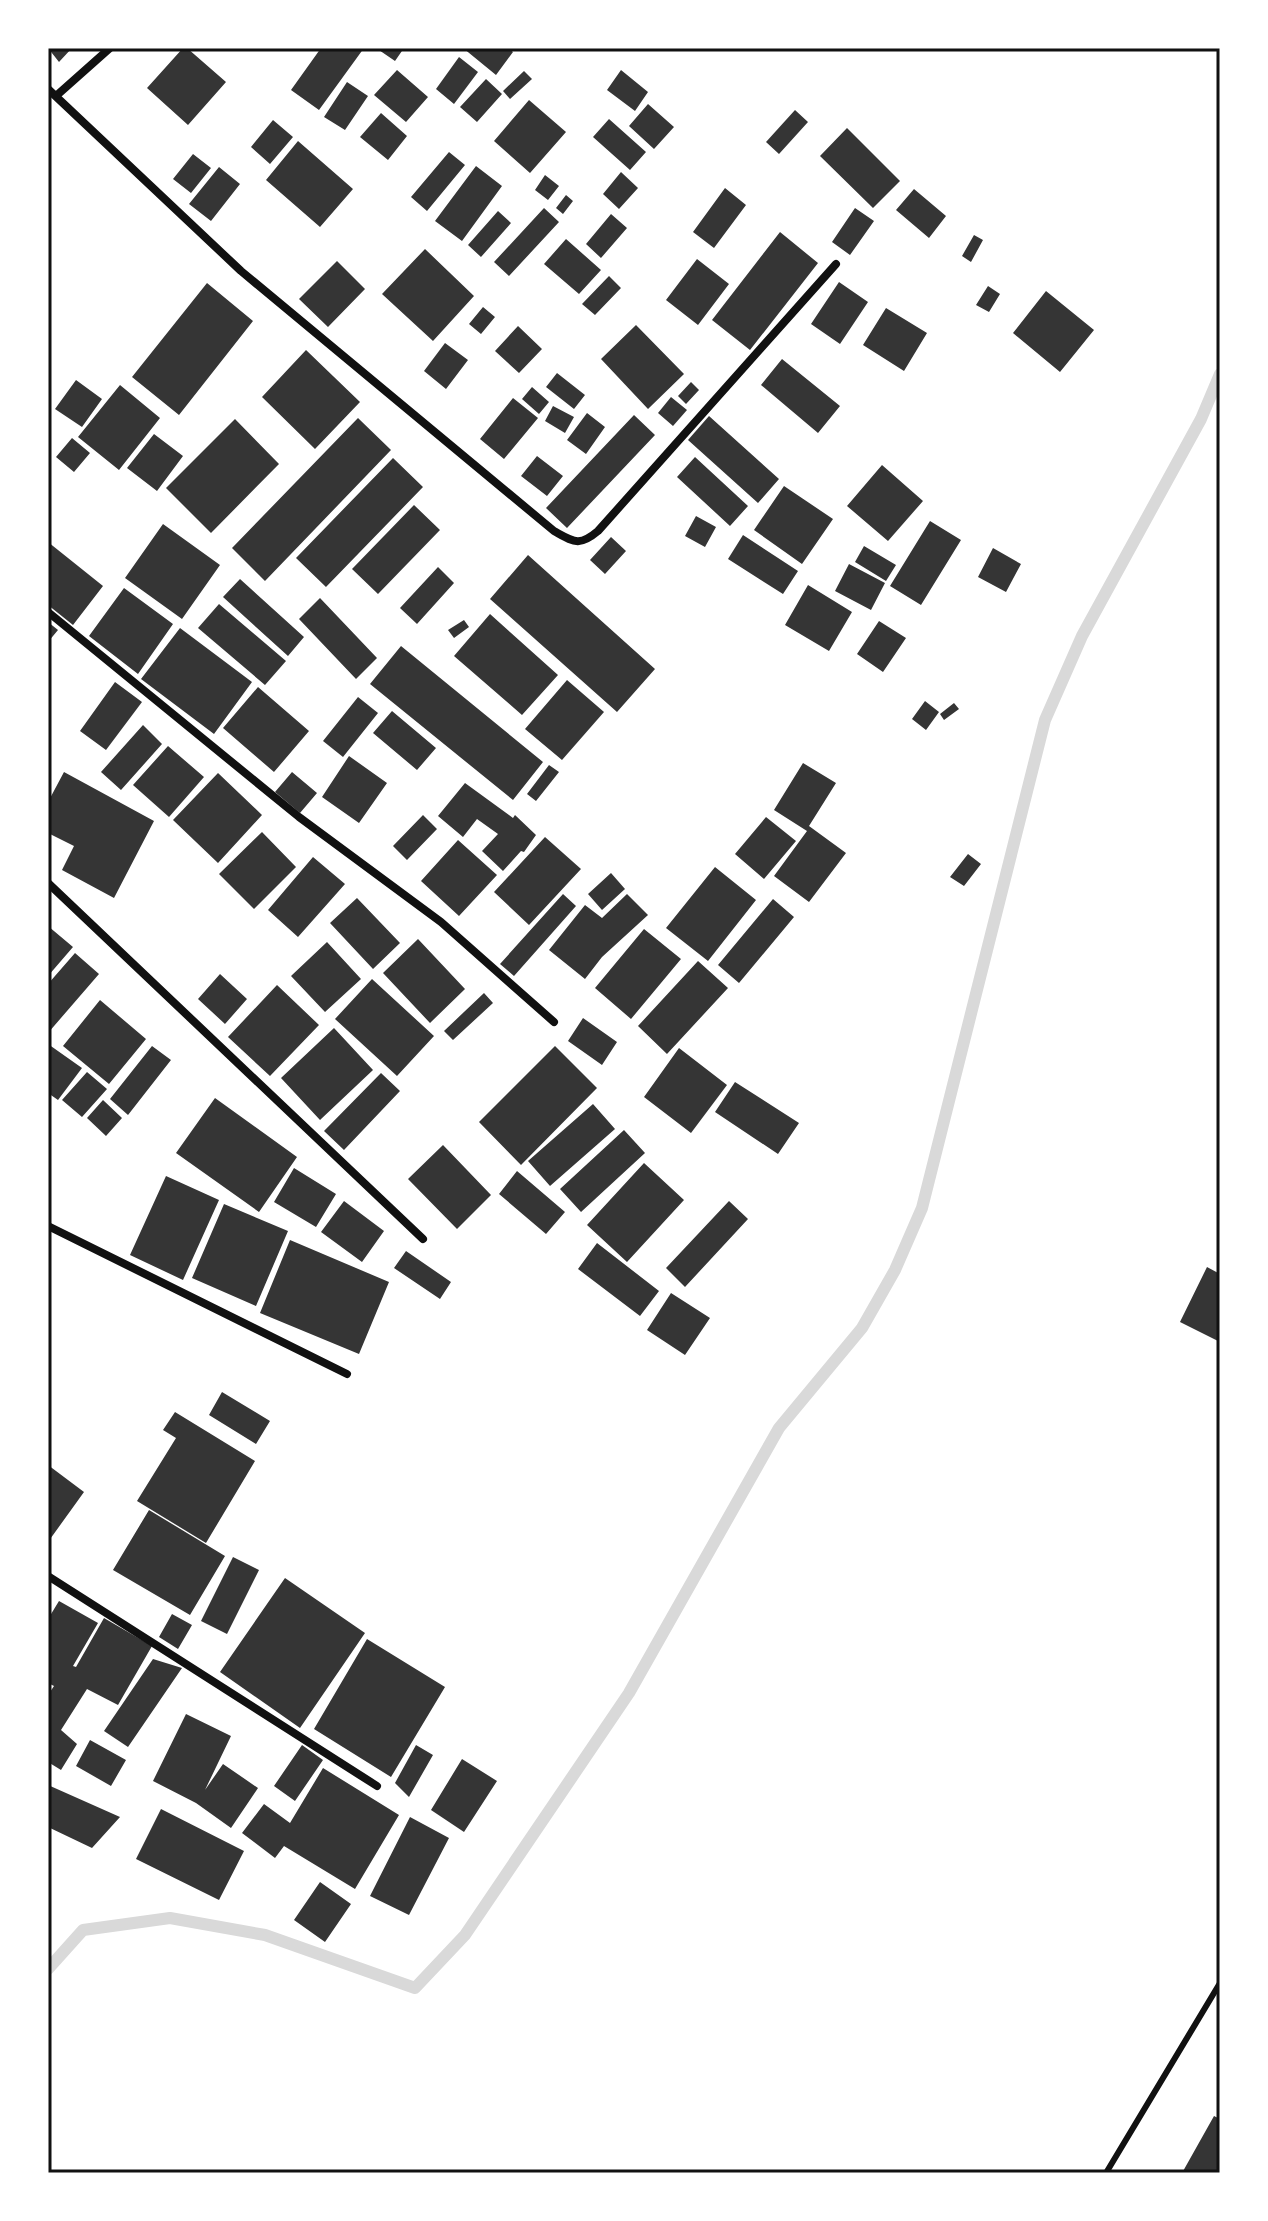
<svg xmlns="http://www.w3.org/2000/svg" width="1268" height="2221" font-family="'Source Sans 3',sans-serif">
  <rect width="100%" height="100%" fill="#fff"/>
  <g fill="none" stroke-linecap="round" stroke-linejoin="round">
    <path stroke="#d9d9d9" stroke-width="12" d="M48 1969 83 1930 170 1918 265 1935 415 1988 465 1935 629 1693 779 1428 862 1328 895 1270 922 1208 1045 720 1082 636 1201 419 1220 374"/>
  </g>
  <path fill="#353535" d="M48 48H72L59 62Z
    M183 48H187L226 82 188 125 147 88Z
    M321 48H364L319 110 291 90Z
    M376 48H404L395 61Z
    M463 48H508L513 52 496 75Z
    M459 57 478 72 454 104 436 89Z
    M397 70 428 97 406 122 374 95Z
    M621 70 648 92 635 111 607 90Z
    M524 71 532 79 510 99 503 91Z
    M486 79 502 94 477 122 460 107Z
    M347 82 368 96 345 130 324 117Z
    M529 100 566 132 530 173 494 141Z
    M648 104 674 127 654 149 629 126Z
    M795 110 808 122 779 154 766 142Z
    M381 113 407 136 388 160 360 137Z
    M609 119 646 152 630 170 593 137Z
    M273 120 293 137 270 164 251 147Z
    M847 128 900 181 873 208 820 156Z
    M298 141 353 189 320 227 266 180Z
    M449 152 465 165 427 211 411 197Z
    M193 154 211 168 191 193 173 179Z
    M476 166 502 186 462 241 435 221Z
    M219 167 240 184 211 221 189 204Z
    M621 172 638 188 619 209 603 194Z
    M545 175 559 186 548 200 535 190Z
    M725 188 746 205 714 248 693 232Z
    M914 189 946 216 929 238 896 210Z
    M566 195 573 201 563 214 556 208Z
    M544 208 559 222 509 276 494 262Z
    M855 208 874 221 850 255 832 242Z
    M498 211 511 223 481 257 468 245Z
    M611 214 627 228 601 258 586 244Z
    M780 232 818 263 750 350 712 320Z
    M974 235 983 240 971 262 962 256Z
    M566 239 601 270 579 294 544 264Z
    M425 249 474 296 433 341 382 294Z
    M697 259 729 284 698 325 666 300Z
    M337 261 365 289 328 327 299 299Z
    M609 276 621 288 595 315 582 304Z
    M839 282 868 302 840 344 811 324Z
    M207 283 253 321 179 415 132 377Z
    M988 286 1000 294 989 312 976 305Z
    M1046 291 1094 330 1060 372 1013 333Z
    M483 307 495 317 481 334 469 324Z
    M886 308 927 333 904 371 863 345Z
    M636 325 684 374 648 409 601 359Z
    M518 326 542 349 519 373 495 351Z
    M445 343 468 360 446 389 424 371Z
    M306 350 360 402 315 449 262 397Z
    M782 359 840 406 818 433 761 385Z
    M557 373 585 395 574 409 546 387Z
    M76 380 102 399 82 427 55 409Z
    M691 382 699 390 686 404 678 396Z
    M120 385 160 418 119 470 78 437Z
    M532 387 549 402 539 414 522 399Z
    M671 397 687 410 673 426 658 413Z
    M513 398 538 418 504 459 480 439Z
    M553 406 574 417 565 433 545 421Z
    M587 413 605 427 586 454 567 440Z
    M634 415 655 435 567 528 546 508Z
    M709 416 779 479 758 503 688 440Z
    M358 418 391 450 265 581 232 548Z
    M235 419 279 464 211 533 166 488Z
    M154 434 183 456 157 491 127 468Z
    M72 438 90 453 74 472 56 457Z
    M537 456 563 476 547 496 521 476Z
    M695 457 748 506 730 526 677 477Z
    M393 458 423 487 326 587 296 558Z
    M882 465 923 501 888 541 847 506Z
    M784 486 833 519 802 564 754 530Z
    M414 505 440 530 378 594 352 569Z
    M696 516 716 527 705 547 685 536Z
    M930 521 961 540 921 605 890 586Z
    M163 524 220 565 182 619 125 578Z
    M743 535 798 571 783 594 728 559Z
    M611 537 626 551 605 574 590 560Z
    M48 542 103 586 73 625 48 605Z
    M864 546 896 565 886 581 855 562Z
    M993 548 1021 564 1006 592 978 577Z
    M528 555 655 669 617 712 490 599Z
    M849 564 885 583 871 610 835 591Z
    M438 567 454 583 417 624 400 608Z
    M240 579 304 637 288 656 223 597Z
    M808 585 852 612 829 651 785 625Z
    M124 588 173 624 138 674 89 636Z
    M320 598 377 658 356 679 299 619Z
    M219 604 286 661 265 685 198 628Z
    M490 614 558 675 522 715 454 656Z
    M464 620 469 627 454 638 448 630Z
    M879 621 906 638 883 672 857 654Z
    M48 622 58 630 48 642Z
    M180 628 252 682 214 734 141 679Z
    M401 646 543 762 513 800 370 684Z
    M567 680 604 712 562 760 525 729Z
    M115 682 142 702 106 750 80 731Z
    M258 687 309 731 274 772 223 728Z
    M358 697 378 713 343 757 323 741Z
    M925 701 939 712 926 730 912 719Z
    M954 703 959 709 944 720 940 714Z
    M392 711 436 748 417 770 373 733Z
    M143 725 162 744 121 790 101 772Z
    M168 746 204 777 169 817 133 785Z
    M349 756 387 783 359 823 322 797Z
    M803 763 836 783 809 826 846 853 809 902 774 876 807 831 774 810Z
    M549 765 559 772 536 801 527 794Z
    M64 772 154 821 114 898 62 870 74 846 48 833V802Z
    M292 772 317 793 300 813 275 792Z
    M218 773 262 815 218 863 173 820Z
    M465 783 513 818 515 815 536 835 524 852 521 851 503 871 482 851 498 834 477 819 463 837 438 816Z
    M423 815 437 829 407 860 393 846Z
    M766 817 796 841 764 879 735 854Z
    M262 832 296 867 254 909 219 874Z
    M545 837 581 869 529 925 494 892Z
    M458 840 497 875 459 916 421 881Z
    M968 854 981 864 964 886 950 877Z
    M313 857 345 884 298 937 268 910Z
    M715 867 756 900 708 961 666 928Z
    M611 873 625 889 602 910 588 894Z
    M563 894 576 906 514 976 500 964Z
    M627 894 648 915 602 957 585 979 549 950 585 905 602 918Z
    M357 898 400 943 373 969 330 923Z
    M773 899 794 917 739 983 718 965Z
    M48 926 73 947 48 976Z
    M644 929 681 959 631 1019 595 988Z
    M418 939 465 989 430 1023 383 973Z
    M327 942 361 979 325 1012 291 976Z
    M75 953 99 974 48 1033V984Z
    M698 961 728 988 667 1054 638 1026Z
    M220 974 247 999 225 1024 198 999Z
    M372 979 434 1036 397 1076 335 1019Z
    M277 985 319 1025 270 1076 228 1037Z
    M484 993 493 1003 453 1040 444 1031Z
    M100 1000 146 1039 109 1084 63 1046Z
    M583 1018 617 1042 602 1065 568 1041Z
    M334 1028 373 1070 320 1120 281 1078Z
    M48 1044 82 1068 58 1100 48 1093Z
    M152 1046 171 1060 128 1115 110 1099Z
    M555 1046 597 1088 521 1165 479 1122Z
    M679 1048 727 1085 691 1133 644 1097Z
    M87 1072 107 1089 82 1117 62 1100Z
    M381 1073 400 1091 344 1150 324 1131Z
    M735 1082 799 1123 778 1154 715 1112Z
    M215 1098 297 1157 259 1212 176 1153Z
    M103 1100 122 1118 106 1136 87 1118Z
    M593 1104 615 1129 550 1186 528 1161Z
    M624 1130 645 1153 581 1212 560 1189Z
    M443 1145 491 1195 457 1229 408 1179Z
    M644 1163 684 1200 627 1262 587 1225Z
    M294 1168 336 1194 316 1227 274 1202Z
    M517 1171 565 1212 546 1234 499 1194Z
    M166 1176 219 1200 183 1280 130 1255Z
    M344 1201 384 1231 362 1262 321 1232Z
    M729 1201 748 1219 685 1287 666 1268Z
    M224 1204 288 1231 256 1306 192 1278Z
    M290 1240 389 1282 359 1354 260 1313Z
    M597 1243 659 1291 640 1316 578 1269Z
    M406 1251 451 1282 440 1299 394 1268Z
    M1207 1267 1220 1274V1342L1180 1322Z
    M671 1293 710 1318 685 1355 647 1330Z
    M222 1392 270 1421 256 1444 209 1415Z
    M175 1412 255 1461 206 1543 137 1501 176 1438 163 1430Z
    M48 1465 84 1492 48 1542Z
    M149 1510 225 1556 190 1615 113 1570Z
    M233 1557 259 1570 227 1634 201 1621Z
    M285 1578 365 1633 300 1728 220 1672Z
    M59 1601 98 1623 73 1666 76 1667 104 1618 152 1646 118 1705 87 1689 61 1730 77 1744 61 1770 48 1762V1695L54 1686 48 1683V1619Z
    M172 1614 192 1625 178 1649 159 1637Z
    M367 1639 445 1687 391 1777 314 1729Z
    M153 1659 182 1668 128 1747 104 1731Z
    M186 1714 231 1736 205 1790 223 1764 258 1788 231 1828 196 1803 153 1781Z
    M90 1740 126 1760 111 1786 76 1766Z
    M302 1745 323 1760 295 1801 274 1786Z
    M416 1745 433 1755 409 1797 395 1783Z
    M462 1759 497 1781 464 1832 431 1810Z
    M323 1768 399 1815 355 1889 284 1846 275 1858 242 1833 264 1804 290 1823Z
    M48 1785 120 1817 92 1848 48 1827Z
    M161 1809 244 1851 219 1900 136 1859Z
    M410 1817 449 1838 409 1915 370 1896Z
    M320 1882 351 1904 325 1942 294 1920Z
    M1214 2116 1220 2119V2173H1182Z"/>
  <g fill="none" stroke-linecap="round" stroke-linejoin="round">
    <path stroke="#111" stroke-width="6" d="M1106 2173 1220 1983"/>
    <path stroke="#111" stroke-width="8" d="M48 89 241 271 554 531C574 542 579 547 598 531L836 264
      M56 96 110 48
      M48 612 299 817 441 922 554 1022
      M48 883 423 1239
      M48 1226 347 1374
      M48 1576 377 1786"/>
  </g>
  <rect width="1268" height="2221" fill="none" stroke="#ffffff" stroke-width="100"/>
  <rect x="50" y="50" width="1168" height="2121" fill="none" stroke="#111" stroke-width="3"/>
</svg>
